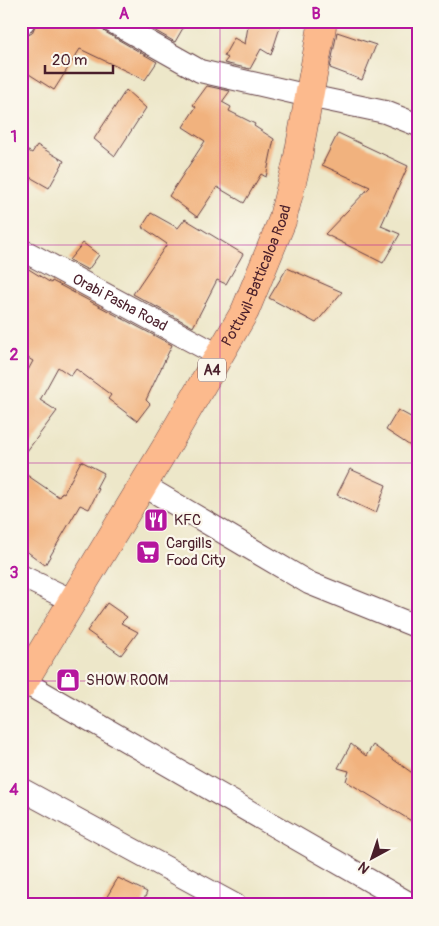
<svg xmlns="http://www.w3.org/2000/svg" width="439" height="926" font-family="Pangolin,sans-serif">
  <rect width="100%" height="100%" fill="#fbf7ec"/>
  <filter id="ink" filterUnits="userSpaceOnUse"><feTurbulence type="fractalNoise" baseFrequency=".02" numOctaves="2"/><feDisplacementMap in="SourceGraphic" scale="10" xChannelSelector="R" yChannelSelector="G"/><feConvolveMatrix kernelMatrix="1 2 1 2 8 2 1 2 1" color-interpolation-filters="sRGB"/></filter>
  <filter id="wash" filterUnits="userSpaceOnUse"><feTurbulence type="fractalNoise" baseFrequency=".0096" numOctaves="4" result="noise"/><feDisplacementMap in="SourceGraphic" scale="20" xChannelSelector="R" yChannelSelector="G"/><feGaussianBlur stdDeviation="1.12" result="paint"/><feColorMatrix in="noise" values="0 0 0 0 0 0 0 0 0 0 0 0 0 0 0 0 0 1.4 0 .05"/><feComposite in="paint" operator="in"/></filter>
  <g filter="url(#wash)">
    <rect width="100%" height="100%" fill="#ede7c9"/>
    <g id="blocks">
      <path fill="#f1b27e" d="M37 21H98L100 27 105 32 157 62 145 80 80 49 54 90 21 69V40L23 38 32 33Z
        M138 21H187L175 42Z
        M249 21H282L271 55 261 49 250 69 224 63 228 58 224 56 234 38 245 44Z
        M337 32 376 45 362 80 330 68Z
        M207 86 230 91 222 102 231 107 229 111 255 124 254 126 274 139 266 177 261 174 244 203 217 187 197 217 169 196 205 141 183 127 196 107 193 105Z
        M126 90 146 108 115 156 94 139Z
        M338 133 408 166 381 226 400 234 383 263 325 234 370 187 322 165Z
        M37 145 64 161 49 188 21 172V147L32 153Z
        M151 213 178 228 185 219 243 254 226 284 217 280 193 327 133 294 167 244 142 227Z
        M83 243 99 255 88 270 69 260Z
        M27 268 51 283 52 281 172 345 146 400 150 404 137 421 108 399 111 395 76 369 71 376 58 367 40 400 57 411 21 459V383L33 361 21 354V269Z
        M287 268 342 292 316 323 269 298Z
        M398 410 418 421V451L386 430Z
        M81 461 104 473 96 488 99 489 89 509 80 505 45 565 21 547V471L59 497 62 492 64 493Z
        M350 469 386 485 376 513 337 495Z
        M107 603 127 617 121 623 138 632 121 655 87 631Z
        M351 744 366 756 373 745 418 777V825L346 781 349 771 338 768Z
        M118 878 147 892 142 905H102Z"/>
    </g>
  </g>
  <g filter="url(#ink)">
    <use href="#blocks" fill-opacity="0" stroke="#623d43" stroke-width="1"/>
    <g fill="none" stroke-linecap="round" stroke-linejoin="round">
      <g stroke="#623d43" stroke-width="24">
        <g id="minor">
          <path d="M111 21 200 71 309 96 385 112 418 125"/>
          <path d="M21 25 24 21"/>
          <path id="s1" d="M21 256 28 253 220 356"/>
          <path d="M143 485 309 583 418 627"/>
          <path d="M21 576 73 601"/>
          <path d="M24 682 412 905"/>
          <path d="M21 789 235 905"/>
        </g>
      </g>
      <g stroke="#623d43" stroke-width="29">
        <g id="trunk">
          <path id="s2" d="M21 686 166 447 245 311 282 221 297 162 323 21"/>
        </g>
      </g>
      <use href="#minor" stroke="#fff" stroke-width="22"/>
      <use href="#trunk" stroke="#fcba8d" stroke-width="28"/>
    </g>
  </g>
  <path fill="none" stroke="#b5179e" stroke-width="1" stroke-opacity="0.55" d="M220 21V905M21 245H418M21 463H418M21 681H418"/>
  <defs>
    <g id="restaurant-square" transform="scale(1.25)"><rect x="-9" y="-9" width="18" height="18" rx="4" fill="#b5179e" stroke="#fbf7ec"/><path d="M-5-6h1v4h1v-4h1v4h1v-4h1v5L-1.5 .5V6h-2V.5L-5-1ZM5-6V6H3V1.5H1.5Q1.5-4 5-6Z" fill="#fff"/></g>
    <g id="supermarket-square" transform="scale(1.25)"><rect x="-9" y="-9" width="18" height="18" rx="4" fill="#b5179e" stroke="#fbf7ec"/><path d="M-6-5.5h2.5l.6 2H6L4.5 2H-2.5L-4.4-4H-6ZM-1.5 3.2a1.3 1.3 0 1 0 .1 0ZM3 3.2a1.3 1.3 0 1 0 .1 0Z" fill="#fff"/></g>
    <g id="shop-square" transform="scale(1.25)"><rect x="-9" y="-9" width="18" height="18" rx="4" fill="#b5179e" stroke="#fbf7ec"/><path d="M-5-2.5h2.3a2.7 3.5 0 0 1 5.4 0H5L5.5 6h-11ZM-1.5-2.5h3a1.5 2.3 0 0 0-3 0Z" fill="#fff"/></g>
  </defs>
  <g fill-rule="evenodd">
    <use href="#restaurant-square" x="156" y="520"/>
    <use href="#supermarket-square" x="148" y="552"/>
    <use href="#shop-square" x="68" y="680"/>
  </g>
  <g text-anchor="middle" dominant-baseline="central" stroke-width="4.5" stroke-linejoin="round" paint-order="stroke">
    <rect fill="#fbf7ec" stroke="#7f6065" stroke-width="1" x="198" y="358.5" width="28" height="23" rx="4"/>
    <g font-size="14" font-weight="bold" fill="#4a1f2b">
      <text x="212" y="370">A4</text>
    </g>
    <g font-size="15" fill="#4a1f2b" stroke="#fbf7ec">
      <text stroke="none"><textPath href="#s2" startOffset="474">Pottuvil-Batticaloa Road</textPath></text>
      <text stroke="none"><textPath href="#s1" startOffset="112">Orabi Pasha Road</textPath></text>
    </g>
    <g font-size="15" fill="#4a1f2b" stroke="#fbf7ec" text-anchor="start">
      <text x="174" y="520">KFC</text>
      <text x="166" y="543">Cargills<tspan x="166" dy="17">Food City</tspan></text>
      <text x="86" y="680">SHOW ROOM</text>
    </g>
  </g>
  <rect width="439" height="926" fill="none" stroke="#fbf7ec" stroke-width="55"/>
  <g transform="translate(372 858) rotate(220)" stroke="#fbf7ec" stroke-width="4" paint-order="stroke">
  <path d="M0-4L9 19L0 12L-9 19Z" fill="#4a1f2b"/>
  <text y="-8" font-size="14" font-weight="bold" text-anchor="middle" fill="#4a1f2b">N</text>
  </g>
  <path d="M45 65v8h68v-8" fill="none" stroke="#4a1f2b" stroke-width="2.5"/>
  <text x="52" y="65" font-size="15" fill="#4a1f2b" stroke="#fbf7ec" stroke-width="4" paint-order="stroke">20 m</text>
  <rect x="28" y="28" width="384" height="870" fill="none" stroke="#b5179e" stroke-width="2"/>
  <g font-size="16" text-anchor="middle" font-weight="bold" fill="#b5179e">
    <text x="124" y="19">A</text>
    <text x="316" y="19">B</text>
    <text x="14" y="142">1</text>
    <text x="14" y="360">2</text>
    <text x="14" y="578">3</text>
    <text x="14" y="795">4</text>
  </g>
</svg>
